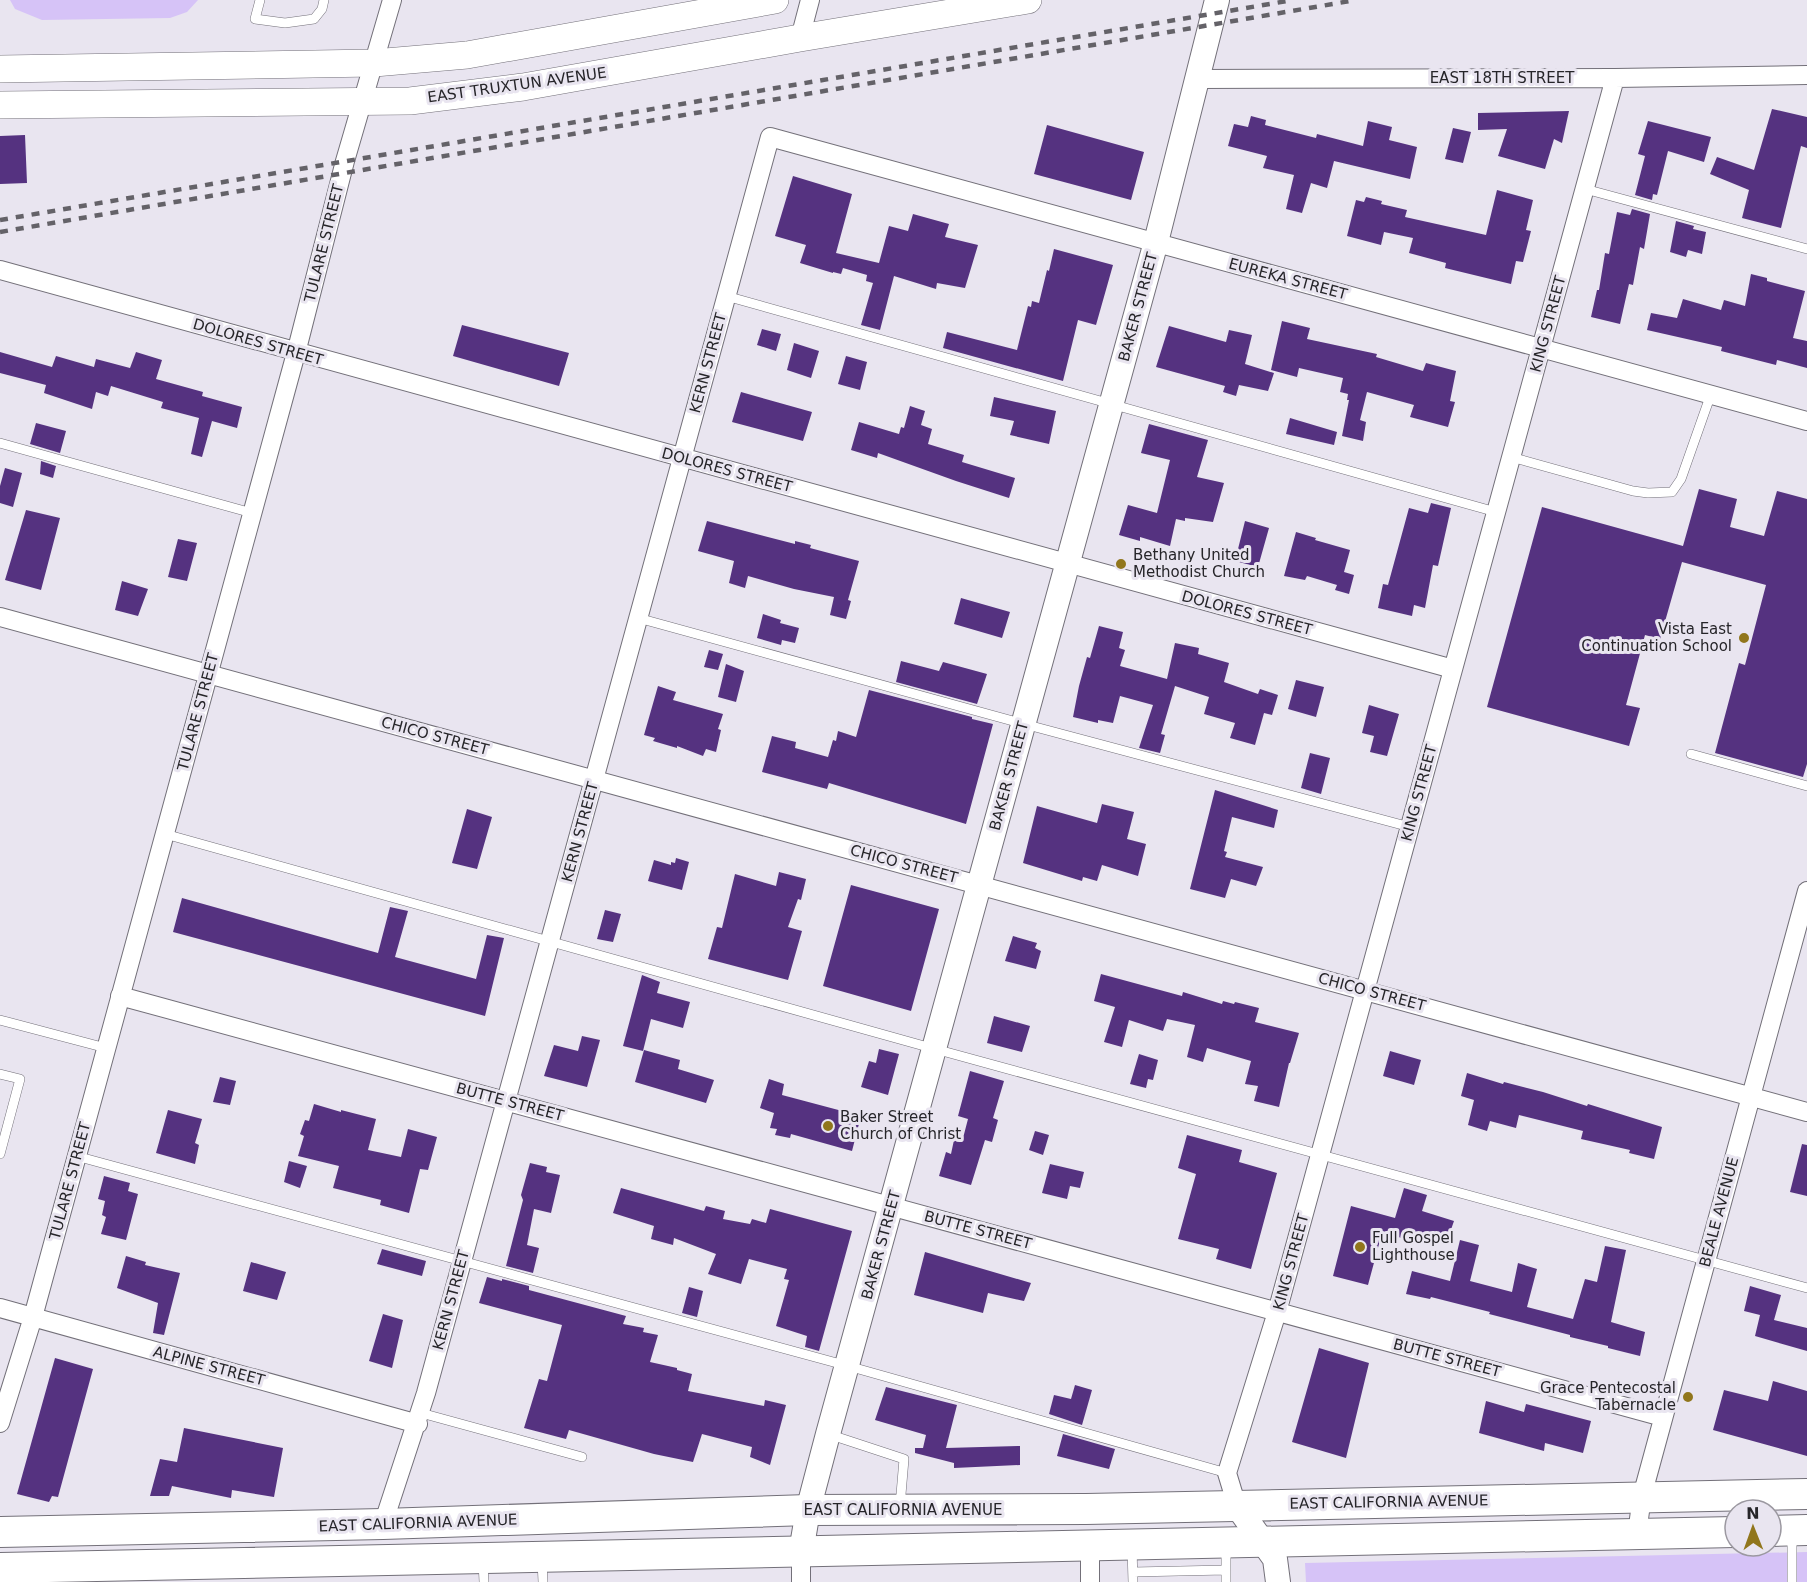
<svg xmlns="http://www.w3.org/2000/svg" width="1807" height="1582" font-family="'DejaVu Sans',sans-serif">
  <rect width="100%" height="100%" fill="#e9e5f0"/>
  <path fill="#d6c3f7" d="M10 0H198L187 12 170 18 42 20 15 9Z
    M1807 1552V1582H1306L1305 1563Z"/>
  <path fill="#553280" d="M1772 109 1807 117V148L1801 146 1781 228 1742 218 1749 190 1710 174 1717 157 1754 170Z
    M1569 111 1562 143 1554 139 1545 169 1498 156 1507 129 1478 130V113Z
    M1251 116 1266 120 1265 125 1316 138 1317 134 1363 146 1368 121 1392 127 1389 140 1417 147 1410 179 1334 161 1327 188 1311 183 1302 213 1286 209 1294 175 1263 168 1267 156 1228 146 1234 124 1248 127Z
    M1648 121 1711 137 1704 162 1668 151 1657 195 1653 194 1652 200 1635 195 1645 156 1638 154Z
    M1047 125 1144 152 1131 200 1034 174Z
    M1453 128 1471 132 1463 163 1445 159Z
    M25 135 27 183 0 184V136Z
    M793 176 852 194 836 253 879 263 889 226 908 231 913 214 949 224 945 237 978 245 965 288 937 283 936 289 894 276 880 330 861 325 873 283 866 281 867 275 843 268 841 274 833 272V273L800 263 806 245 775 236Z
    M1497 190 1533 200 1526 230 1531 231 1523 262 1516 261 1511 284 1445 268 1446 263 1409 253 1413 238 1384 232 1381 245 1347 236 1356 200 1364 202 1366 197 1382 201 1381 204 1407 210 1405 217 1486 235Z
    M1632 209 1650 214 1644 249 1640 247 1633 285 1629 284 1620 324 1591 317 1597 290H1599L1605 253 1609 254 1617 212 1630 215Z
    M1676 221 1694 226 1693 229 1706 232 1702 254 1688 250 1686 257 1670 252Z
    M1054 249 1113 265 1096 325 1078 320 1063 381 943 348 947 332 1017 350 1028 306 1031 307 1032 301 1039 303 1047 270 1049 271Z
    M1751 274 1767 278V281L1805 291 1793 338 1807 341V368L1777 360 1776 365 1721 351 1722 347 1647 330 1651 313 1677 318 1683 299 1721 310 1724 300 1745 306Z
    M1282 321 1310 328 1307 339 1377 354 1376 357 1423 371 1426 363 1456 371 1450 401 1455 402 1448 427 1410 417 1414 405 1367 392 1360 420 1366 422 1363 441 1342 436 1349 400H1347L1348 394 1340 392 1343 378 1299 368 1297 377 1271 370Z
    M462 325 569 353 559 386 453 356Z
    M1169 326 1226 342 1229 330 1252 335 1245 364 1274 373 1268 391 1239 385 1236 396 1223 392 1225 386 1156 367Z
    M762 329 781 334 776 351 757 345Z
    M794 343 819 351 811 378 787 370Z
    M0 352 52 367 56 356 94 367 96 359 130 368 136 352 162 360 156 379 203 392 202 396 242 407 237 428 212 421 202 457 191 454 199 418 161 408 163 402 111 386 108 396 96 392 92 409 44 393 46 385 0 373Z
    M846 356 867 362 860 390 838 384Z
    M741 392 812 412 803 441 732 422Z
    M994 397 1056 411 1049 444 1010 435 1014 421 990 416Z
    M910 406 925 411 921 425 932 429 928 444 964 455 962 462 1015 478 1009 498 956 481 878 453 877 458 851 450 859 422 899 434 901 427 904 428Z
    M1290 418 1337 432 1334 445 1286 434Z
    M36 423 66 431 60 453 30 444Z
    M1149 424 1208 440 1197 477 1224 483 1213 522 1185 518V521L1176 519 1170 546 1140 537V541L1119 535 1128 505 1157 513 1170 460 1141 453Z
    M41 461 56 466 53 478 40 474Z
    M5 468 22 473 13 507 0 503V486Z
    M1699 489 1737 499 1730 527 1764 536 1777 491 1807 499V764L1803 777 1715 753 1739 663 1745 665 1766 585 1682 562 1660 639 1645 635 1626 705 1640 708 1629 746 1487 707 1542 507 1683 546Z
    M1431 503 1451 508 1438 566 1433 565 1425 608 1414 605 1412 616 1378 608 1383 584 1388 585 1409 508 1428 513Z
    M26 510 60 518 41 590 5 580Z
    M707 521 795 544V541L811 545 810 548 859 561 848 600 851 601 846 619 830 615 834 597 794 589 748 576 745 588 729 583 734 561 698 551Z
    M1245 521 1269 528 1258 567 1235 561Z
    M1296 532 1316 538 1315 540 1350 550 1344 572 1354 575 1349 594 1335 590 1337 585 1307 576 1305 580 1284 576Z
    M178 539 197 543 187 581 168 577Z
    M122 581 148 589 138 616 115 610Z
    M961 598 1010 612 1002 638 954 624Z
    M763 614 781 620 780 623 799 628 795 643 782 640 781 645 757 638Z
    M1099 626 1123 632 1119 648 1125 650 1120 666 1167 679 1175 643 1199 648 1198 654 1229 663 1224 682 1258 694 1260 689 1278 695 1272 715 1264 713 1255 745 1230 738 1235 723 1204 714 1209 697 1175 686 1161 734 1165 735 1160 753 1139 748 1153 705 1120 696 1113 723 1098 720V723L1073 717 1079 686 1087 657 1090 658Z
    M709 650 723 654 718 670 704 667Z
    M901 661 939 671 943 662 987 674 977 704 896 682Z
    M726 664 744 671 736 702 718 697Z
    M1296 680 1324 687 1316 717 1288 709Z
    M658 686 676 692 673 700 723 714 718 729 721 730 716 752 706 749 703 756 677 746V748L653 741 655 738 644 735Z
    M869 690 972 717V719L993 724 966 824 829 783 827 789 762 772 772 736 796 742 795 748 828 757 833 740 836 741 838 731 856 737Z
    M1369 705 1399 714 1387 756 1370 752 1374 736 1362 733Z
    M1310 753 1330 758 1321 794 1301 788Z
    M1215 790 1278 810 1274 828 1232 817 1224 851 1227 852 1225 857 1263 867 1256 886 1231 879 1225 898 1190 889Z
    M1102 804 1134 812 1127 839 1146 844 1138 876 1102 865 1097 881 1083 877 1082 881 1023 863 1037 806 1097 823Z
    M467 809 492 817 477 869 452 863Z
    M676 858 689 862 682 890 648 881 654 860 671 865V862L675 863Z
    M779 872 806 879 801 900 798 899 788 927 802 931 788 980 708 959 717 927 722 928 735 874 776 886Z
    M851 885 939 909 911 1011 823 986Z
    M182 898 378 953 390 907 408 911 395 957 476 979 487 935 504 938 485 1016 173 932Z
    M605 910 621 914 613 942 597 939Z
    M1013 936 1037 943 1035 948 1041 951 1036 969 1005 961Z
    M1101 974 1182 996 1183 992 1222 1004 1223 1001 1234 1004 1235 1002 1259 1008 1255 1022 1299 1033 1290 1063H1289L1279 1107 1254 1101 1258 1086 1245 1084 1251 1061 1207 1048 1203 1062 1187 1057 1195 1025 1167 1019 1163 1031 1129 1020 1122 1047 1104 1042 1115 1007 1094 1001Z
    M642 975 660 982 657 993 690 1002 683 1028 651 1019 643 1051 623 1046Z
    M994 1016 1030 1026 1022 1052 987 1043Z
    M582 1036 600 1040 587 1087 544 1076 554 1045 578 1051Z
    M879 1049 899 1054 888 1095 861 1087 869 1061 876 1063Z
    M644 1050 680 1060 678 1069 714 1080 706 1103 635 1082Z
    M1390 1051 1421 1060 1414 1085 1383 1076Z
    M1139 1054 1158 1060 1153 1080 1148 1079 1146 1088 1130 1084Z
    M970 1071 1004 1081 993 1118 998 1120 992 1142 985 1140 971 1185 939 1176 946 1152 951 1154 954 1140 962 1142 968 1119 958 1116Z
    M1467 1073 1503 1084 1504 1082 1543 1092 1587 1106 1588 1104 1662 1127 1654 1159 1629 1153 1630 1150 1581 1139 1583 1131 1519 1115 1516 1128 1490 1121 1487 1131 1468 1125 1474 1100 1461 1096Z
    M220 1077 236 1081 230 1105 213 1102Z
    M769 1079 784 1084 782 1095 861 1116 852 1151 791 1134 790 1138 775 1135 777 1129 770 1128 774 1113 760 1108Z
    M314 1104 341 1112V1110L376 1119 368 1150 401 1157 408 1129 437 1137 428 1170 420 1169 409 1213 380 1205 381 1200 333 1188 339 1166 298 1156 304 1136 300 1134 305 1120 309 1121Z
    M168 1110 202 1119 195 1143 199 1145 195 1164 156 1153Z
    M1035 1131 1049 1135 1043 1155 1029 1150Z
    M1187 1135 1242 1150 1239 1162 1277 1173 1251 1269 1216 1259 1219 1249 1178 1239 1196 1174 1178 1168Z
    M1802 1144 1807 1145V1196L1790 1192Z
    M289 1161 307 1166 300 1188 284 1182Z
    M530 1163 547 1167 546 1172 560 1175 551 1213 534 1209 527 1245 539 1248 533 1273 506 1266 523 1200 521 1195Z
    M1050 1164 1084 1172 1080 1188 1070 1186 1067 1199 1042 1193Z
    M104 1176 130 1183 128 1191 138 1194 126 1240 101 1234 106 1217 102 1215 105 1201 98 1199Z
    M621 1188 704 1211 706 1206 725 1211 723 1219 750 1224 752 1219 766 1223 770 1209 852 1231 819 1351 805 1347 807 1336 776 1326 789 1280 784 1279 787 1269 749 1259 741 1284 708 1274 716 1254 674 1238 673 1245 651 1239 654 1226 613 1213Z
    M1404 1188 1427 1195 1422 1211 1454 1221 1447 1241 1416 1233 1414 1241 1382 1233 1368 1285 1333 1276 1351 1206 1395 1218Z
    M1460 1240 1479 1245 1470 1281 1512 1292 1518 1263 1537 1269 1527 1307 1573 1319 1585 1279 1597 1282 1605 1246 1626 1250 1611 1322 1645 1332 1640 1356 1608 1348V1346L1570 1337V1335L1489 1314 1490 1312 1431 1297 1430 1299 1406 1294 1412 1271 1450 1281Z
    M382 1249 426 1261 422 1276 377 1264Z
    M925 1252 1031 1283 1024 1301 988 1293 983 1313 914 1295Z
    M126 1256 146 1262 145 1265 180 1273 164 1335 153 1333 158 1303 117 1288Z
    M251 1262 286 1272 277 1300 243 1291Z
    M487 1277 502 1281V1279L529 1286V1290L626 1316 623 1324 644 1328 643 1332 658 1335 650 1362 677 1368V1370L692 1374 688 1391 764 1406 765 1400 786 1405 770 1465 750 1457 752 1447 702 1434 693 1462 654 1454 569 1430 566 1439 524 1428 539 1379 547 1381 562 1325 479 1303Z
    M1750 1286 1781 1295 1774 1320 1807 1328V1351L1755 1336 1760 1315 1744 1311Z
    M689 1287 703 1291 697 1317 682 1313Z
    M383 1314 403 1320 392 1368 369 1361Z
    M1319 1348 1369 1363 1346 1458 1292 1442Z
    M55 1358 93 1369 58 1497 52 1496 49 1502 17 1494Z
    M1773 1381 1807 1391V1456L1713 1430 1724 1390 1768 1401Z
    M1075 1385 1092 1390 1082 1425 1049 1414 1054 1395 1071 1399Z
    M886 1387 957 1405 946 1448 1020 1446V1465L954 1468V1463L915 1453V1448H923L926 1435 875 1420Z
    M1486 1401 1524 1412 1526 1404 1591 1421 1583 1453 1545 1443 1544 1451 1479 1433Z
    M184 1428 283 1448 274 1497 232 1490 231 1498 172 1486 169 1496H150L160 1459 177 1462Z
    M1063 1434 1115 1449 1109 1469 1057 1456Z"/>
  <g fill="none" stroke-linecap="round" stroke-linejoin="round">
    <g stroke="#737079" stroke-width="10">
      <path id="service" d="M260 0 255 19 285 23 314 19 322 9 324 0
        M1585 189 1807 249
        M726 296 1496 512
        M0 443 252 513
        M1511 457 1633 491 1648 493 1672 492 1681 479 1711 394
        M638 618 1024 724 1410 827
        M1691 754 1807 786
        M165 834 935 1049 1807 1288
        M0 1020 106 1048
        M0 1074 20 1079 0 1154
        M76 1156 848 1366 1227 1473
        M421 1413 582 1457
        M828 1434 904 1459 900 1506
        M1226 1545V1582
        M1132 1548 1133 1582
        M542 1560 543 1582
        M483 1561 484 1582
        M1133 1572 1226 1570
        M1792 1582V1533"/>
    </g>
    <g stroke="#737079" stroke-width="20">
      <path id="minor" d="M800 38 810 0
        M1197 79 1615 78 1807 75
        M0 270 1453 669
        M0 617 1807 1112
        M120 996 1663 1417
        M0 1308 418 1424
        M0 1423 33 1317 296 353 345 161 392 0
        M1237 1506 1227 1473 1277 1312 1615 78
        M383 1524 426 1393 770 137 1807 421
        M1637 1534 1642 1496 1807 891
        M1090 1545V1582
        M801 1552V1582"/>
    </g>
    <g stroke="#737079" stroke-width="26">
      <path id="tertiary" d="M1237 1506 1275 1559 1278 1582
        M801 1552 808 1510 828 1434 1156 242 1217 0"/>
    </g>
    <g stroke="#737079" stroke-width="28">
      <path id="secondary" d="M0 69 374 63 467 55 775 0
        M0 105 410 101 523 87 800 38 1028 0"/>
    </g>
    <g stroke="#737079" stroke-width="32">
      <path id="primary" d="M1771 1531 1807 1530
        M0 1532 383 1524 808 1510 1086 1509 1807 1494
        M0 1568 1735 1532"/>
    </g>
    <use href="#service" stroke="#fff" stroke-width="9"/>
    <use href="#minor" stroke="#fff" stroke-width="18"/>
    <use href="#tertiary" stroke="#fff" stroke-width="24"/>
    <use href="#secondary" stroke="#fff" stroke-width="27"/>
    <use href="#primary" stroke="#fff" stroke-width="30"/>
    <path stroke="#646268" stroke-width="4.5" stroke-dasharray="8 8" stroke-linecap="butt" d="M0 220 1293 0
      M0 232 1356 0"/>
  </g>
  <g fill="#91761c" stroke="#e9e5f0" stroke-width="2">
    <circle cx="1121" cy="564" r="6"/>
    <circle cx="1744" cy="638" r="6"/>
    <circle cx="828" cy="1126" r="6"/>
    <circle cx="1360" cy="1247" r="6"/>
    <circle cx="1688" cy="1397" r="6"/>
  </g>
  <g text-anchor="middle" dominant-baseline="central" stroke-width="6" stroke-linejoin="round" paint-order="stroke">
    <g font-size="15" fill="#262529" stroke="#e9e5f0">
      <text x="1502" y="78">EAST 18TH STREET</text>
      <text transform="translate(517 85) rotate(-8)">EAST TRUXTUN AVENUE</text>
      <text transform="translate(324 243) rotate(-76)">TULARE STREET</text>
      <text transform="translate(1288 279) rotate(15)">EUREKA STREET</text>
      <text transform="translate(1138 307) rotate(-75)">BAKER STREET</text>
      <text transform="translate(1548 324) rotate(-75)">KING STREET</text>
      <text transform="translate(258 342) rotate(16)">DOLORES STREET</text>
      <text transform="translate(708 363) rotate(-75)">KERN STREET</text>
      <text transform="translate(727 470) rotate(15)">DOLORES STREET</text>
      <text transform="translate(1247 613) rotate(15)">DOLORES STREET</text>
      <text transform="translate(198 712) rotate(-75)">TULARE STREET</text>
      <text transform="translate(435 736) rotate(15)">CHICO STREET</text>
      <text transform="translate(1009 776) rotate(-75)">BAKER STREET</text>
      <text transform="translate(1419 793) rotate(-75)">KING STREET</text>
      <text transform="translate(580 832) rotate(-75)">KERN STREET</text>
      <text transform="translate(904 864) rotate(15)">CHICO STREET</text>
      <text transform="translate(1372 992) rotate(15)">CHICO STREET</text>
      <text transform="translate(510 1102) rotate(15)">BUTTE STREET</text>
      <text transform="translate(70 1181) rotate(-75)">TULARE STREET</text>
      <text transform="translate(1719 1212) rotate(-75)">BEALE AVENUE</text>
      <text transform="translate(978 1230) rotate(15)">BUTTE STREET</text>
      <text transform="translate(881 1245) rotate(-75)">BAKER STREET</text>
      <text transform="translate(1291 1262) rotate(-75)">KING STREET</text>
      <text transform="translate(451 1300) rotate(-75)">KERN STREET</text>
      <text transform="translate(1447 1358) rotate(15)">BUTTE STREET</text>
      <text transform="translate(209 1366) rotate(15)">ALPINE STREET</text>
      <text transform="translate(1389 1502) rotate(-1)">EAST CALIFORNIA AVENUE</text>
      <text x="903" y="1510">EAST CALIFORNIA AVENUE</text>
      <text transform="translate(418 1523) rotate(-2)">EAST CALIFORNIA AVENUE</text>
    </g>
    <g font-size="15" fill="#262529" stroke="#e9e5f0" text-anchor="start">
      <text x="1133" y="555">Bethany United<tspan x="1133" dy="17">Methodist Church</tspan></text>
      <text x="1732" y="629" text-anchor="end">Vista East<tspan x="1732" dy="17">Continuation School</tspan></text>
      <text x="840" y="1117">Baker Street<tspan x="840" dy="17">Church of Christ</tspan></text>
      <text x="1372" y="1238">Full Gospel<tspan x="1372" dy="17">Lighthouse</tspan></text>
      <text x="1676" y="1388" text-anchor="end">Grace Pentecostal<tspan x="1676" dy="17">Tabernacle</tspan></text>
    </g>
  </g>
  <g transform="translate(1753 1528) rotate(359)"><circle r="28" fill="#e9e5f0" stroke="#9b98a0" stroke-width="1.5"/>
  <path d="M0-4.5L10 22L0 15L-10 22Z" fill="#91761c"/>
  <text y="-9" font-size="16" font-weight="bold" text-anchor="middle" fill="#262529">N</text>
  </g>
</svg>
